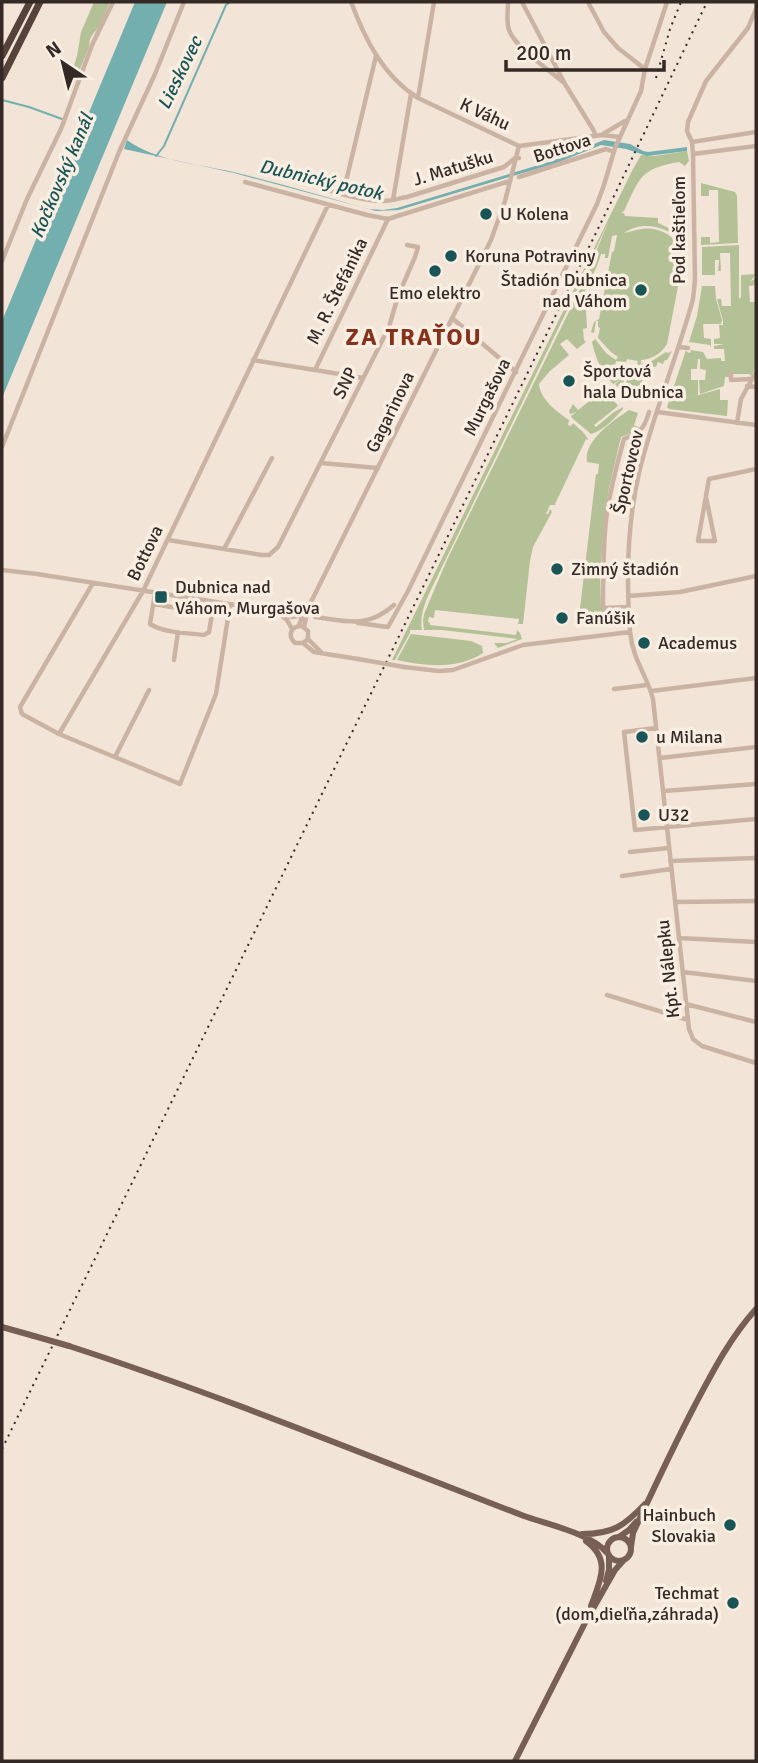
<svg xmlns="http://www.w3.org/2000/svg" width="758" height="1763" font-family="Signika,sans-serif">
  <rect width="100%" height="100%" fill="#f2e4d6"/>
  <path fill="#b4c196" d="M94 2H110L99 27 93 34 90 39 89 47 71 91H66L77 56 81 32Z
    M687 151 689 161 685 166 679 162C639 169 640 178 624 211L621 213H624L625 216 658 218V223L675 231 673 234C658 225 639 222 624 233 630 232 635 230 641 229 661 226 682 239 683 260L667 344C661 354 652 359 641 360V364L652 361 666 352 668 353 672 351 667 360H665L663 364 658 362 656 367 647 365 636 401 625 389 628 374 639 375 641 366 637 364 638 361 627 359 626 362 616 361 614 371 626 373 622 388 620 389 615 384 624 377 613 384C601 371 596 359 592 342L595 339 606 353 616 360 618 357 611 352 598 338 600 328 598 327V321H596L594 333 591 332 594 322 599 319 612 252 614 251 617 235 612 236 608 258H605V254H601C596 273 584 288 579 308L586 310 587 328 583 329 584 340 586 342 577 349 567 339 560 344 569 355 550 371 539 384C540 399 557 412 569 420L568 425 571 426 573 423 583 432 588 439V440L586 439 555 504 556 505H550L546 514H548L550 509 552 512 533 547 530 561 523 624H518L519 619 435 610 434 618 429 617 428 622 430 623V625L516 635 517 630 520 633 522 639 498 648 494 643H506L518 639 442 630H424L423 621 424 614 447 560 585 279 609 220 578 288 439 573C431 590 418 612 422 630H410V633L395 660H392L632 171 641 155 654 156Z
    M701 183 735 192 737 196 738 243 701 245V237H710V243L719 242 718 190H709V196H701Z
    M739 245V299L741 297V275L756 274 750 282 756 278V285L749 286 750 302H756V366L751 376 749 374H731V377H725L724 386 700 394 699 380H705L706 370 700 369V359H698L697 369H691V380H698V395L684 399 720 389V400H728L727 416 669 409 667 407 686 350 687 352 690 353 691 350 703 352 707 359 721 358V361H725L724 349H714V346L724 344H714V339L720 338 719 325H723V321L717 299H721L722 306H731L730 253H720L721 271H718L719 260H715V275H702V247Z
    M702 286H715L716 299 722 320 721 324H703L704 338 711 339V348L710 345 689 342 697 316Z
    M605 389 618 406 594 425 596 427 614 412 623 407V409C615 418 603 431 591 434L572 418 571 416 576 412 570 414 569 411 573 404 578 410Z
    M629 410 638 413 634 425 642 429 621 437 609 488 604 524 600 576 601 606 623 609V618H582L581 627 578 625 596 474H598L599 464 587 462C583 441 613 421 629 410Z
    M411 634 471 641 482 646 483 653C457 670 425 666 397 660Z"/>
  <path fill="#74afaf" d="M135 2H167L2 398V321Z
    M127 140C155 161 199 164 233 172 279 183 323 196 368 209L383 210 397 208 552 161 604 140 630 144 643 151 648 152 687 147V151L647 156 626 149 601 145 557 163 516 175 399 210 376 211 234 173 124 149Z"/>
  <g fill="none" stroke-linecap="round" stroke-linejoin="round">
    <path stroke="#74afaf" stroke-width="2" d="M2 100 29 107 62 119
      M156 156 164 146 226 5 230 2"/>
    <path stroke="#cab3a2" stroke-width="4.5" d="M351 2C365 39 383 76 418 98L519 146 602 135 620 137
      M508 2C508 11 506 22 509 30 515 47 549 70 563 82
      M522 2 565 84 594 131 595 135
      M588 2 604 32 618 48 645 69
      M418 98 434 2
      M603 134 625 121
      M692 142 756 132
      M693 154 756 146
      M519 177 606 149 614 152
      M245 182 367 215 388 219 510 181
      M321 188C341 194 363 201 384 201 392 201 400 198 407 197L504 167 515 158H519
      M343 194 376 56
      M393 200 411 94
      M2 261 27 199 61 129 92 45 113 2
      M452 318 516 372
      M679 347 688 348
      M253 360 315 370
      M731 373V380L750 379
      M363 378 315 370 388 219
      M747 386 756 387
      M657 412 756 425
      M737 423 741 399 756 372
      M2 447 119 152 155 74 184 2
      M321 463 378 468
      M706 497 715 541H698L709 479 756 469
      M168 540 262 555H269L278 547 389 327 398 296 415 257 418 247 407 245
      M224 549 272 458
      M2 570 37 574 274 611 292 617 303 615
      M93 583 20 707 22 714 59 734 180 784 216 694 230 605
      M155 593 150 624C164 633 188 633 204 635L209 632 214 603
      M628 596 680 592 756 576
      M154 604 212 614
      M628 607 603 608C603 579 603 549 606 520 609 492 617 465 624 439 640 432 644 430 649 412
      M281 615 287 620 292 629
      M315 617C347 621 367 629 394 605
      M358 623 388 627 408 591 597 204 604 185 615 148 641 91 645 69 667 2
      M299 625 303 615 308 608 491 240 505 201 519 146
      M304 627 308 609
      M630 632C633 661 647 675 653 699L689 1029 693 1039 702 1046 756 1063
      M308 639 322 653
      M303 643 308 639V631L302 626C291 626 287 635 295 643H303L314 652 358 659
      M174 660 178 632
      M404 667 439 671 453 670 523 645 630 632C626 579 627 525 639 473 653 414 677 358 693 299L695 280 693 154 692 142 687 131 688 122 706 81 748 28 756 9
      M614 689 647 685
      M651 691 756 678
      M656 728 624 732 635 830 756 819
      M59 734 143 591 328 205
      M115 757 149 690
      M660 758 756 747
      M664 791 756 784
      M630 852 669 848
      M670 861 756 858
      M622 876 671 869
      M675 902 756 901
      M679 938 756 942
      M683 972 756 981
      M607 995 688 1020
      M686 1004 756 1022"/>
    <path stroke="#775f55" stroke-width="6" d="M2 1327 34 1336
      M69 1346C223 1396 373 1458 524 1516 546 1524 592 1534 606 1552
      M582 1534C613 1534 624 1526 645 1504
      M607 1549a12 12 0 1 1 24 0a12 12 0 1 1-24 0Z
      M619 1537 629 1530 636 1522
      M586 1541C612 1560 600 1581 591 1606
      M631 1547 633 1533C653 1490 673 1447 695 1405 713 1371 730 1338 756 1309
      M606 1581 609 1570V1557
      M515 1761 586 1621 615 1570 623 1561"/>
    <path stroke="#55433b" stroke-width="7" d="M2 56 30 2
      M2 78 40 2"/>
    <path stroke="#342925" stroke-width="2" stroke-dasharray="2 5" stroke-linecap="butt" d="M656 78 670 29 681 2
      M2 1449 614 196 707 2"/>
    <path stroke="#cab3a2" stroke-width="4.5" d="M358 659 404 667"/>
    <path stroke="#775f55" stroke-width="6" d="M34 1336 69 1346"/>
  </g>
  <g fill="#195456" stroke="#f9eee2" stroke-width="2.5">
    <circle cx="486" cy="214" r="7"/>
    <circle cx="451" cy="256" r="7"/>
    <circle cx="435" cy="271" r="7"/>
    <circle cx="641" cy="290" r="7"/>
    <circle cx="569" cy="381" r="7"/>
    <circle cx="557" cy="569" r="7"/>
    <rect x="154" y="590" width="14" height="14" rx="3.5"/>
    <circle cx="562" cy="618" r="7"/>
    <circle cx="644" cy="643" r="7"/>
    <circle cx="642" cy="737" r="7"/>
    <circle cx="644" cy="815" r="7"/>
    <circle cx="730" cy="1525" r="7"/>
    <circle cx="733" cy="1603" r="7"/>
  </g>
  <g text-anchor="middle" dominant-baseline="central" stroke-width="7" stroke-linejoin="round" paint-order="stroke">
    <g font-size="18" fill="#342925" stroke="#f9eee2">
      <text transform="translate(485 114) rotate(25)">K Váhu</text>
      <text transform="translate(562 148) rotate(-18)">Bottova</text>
      <text transform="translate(453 168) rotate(-17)">J. Matušku</text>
      <text transform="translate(679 230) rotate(-90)">Pod kaštieľom</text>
      <text transform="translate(337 291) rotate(-64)">M. R. Štefánika</text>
      <text transform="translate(345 383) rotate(-63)">SNP</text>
      <text transform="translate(487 397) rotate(-64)">Murgašova</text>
      <text transform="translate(390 412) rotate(-64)">Gagarinova</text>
      <text transform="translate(628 472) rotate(-77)">Športovcov</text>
      <text transform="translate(145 553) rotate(-64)">Bottova</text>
      <text transform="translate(668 969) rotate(-96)">Kpt. Nálepku</text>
    </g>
    <g font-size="18" fill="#342925" stroke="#f9eee2" text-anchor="start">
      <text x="500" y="214">U Kolena</text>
      <text x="465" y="256">Koruna Potraviny</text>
      <text x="627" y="280" text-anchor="end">Štadión Dubnica<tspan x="627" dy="21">nad Váhom</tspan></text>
      <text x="435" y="293" text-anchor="middle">Emo elektro</text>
      <text x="583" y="371">Športová<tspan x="583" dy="21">hala Dubnica</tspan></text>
      <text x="571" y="569">Zimný štadión</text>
      <text x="175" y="587">Dubnica nad<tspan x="175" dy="21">Váhom, Murgašova</tspan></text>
      <text x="576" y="618">Fanúšik</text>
      <text x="658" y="643">Academus</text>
      <text x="656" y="737">u Milana</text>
      <text x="658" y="815">U32</text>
      <text x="716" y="1515" text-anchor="end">Hainbuch<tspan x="716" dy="21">Slovakia</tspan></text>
      <text x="719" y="1593" text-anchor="end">Techmat<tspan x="719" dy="21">(dom,dieľňa,záhrada)</tspan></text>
    </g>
    <g font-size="19" font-style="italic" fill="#195456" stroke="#f9eee2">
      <text transform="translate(180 73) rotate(-64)">Lieskovec</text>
      <text transform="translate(62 176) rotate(-67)">Kočkovský kanál</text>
      <text transform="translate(321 180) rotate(13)">Dubnický potok</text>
    </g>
    <g font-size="24" font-weight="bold" letter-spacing="2" fill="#86311b" stroke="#f9eee2">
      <text x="414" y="337">ZA TRAŤOU</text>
    </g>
  </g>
  <rect width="758" height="1763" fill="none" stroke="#342925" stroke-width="7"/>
  <g transform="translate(63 63) rotate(325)" stroke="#f9eee2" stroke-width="5" paint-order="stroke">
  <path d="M0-5L12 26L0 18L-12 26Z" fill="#342925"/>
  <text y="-10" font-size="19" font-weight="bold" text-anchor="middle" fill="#342925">N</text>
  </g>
  <path d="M506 60v10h158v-10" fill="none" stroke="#342925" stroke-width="3.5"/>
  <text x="516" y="60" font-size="21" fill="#342925" stroke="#f9eee2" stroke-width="5" paint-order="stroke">200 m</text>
</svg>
